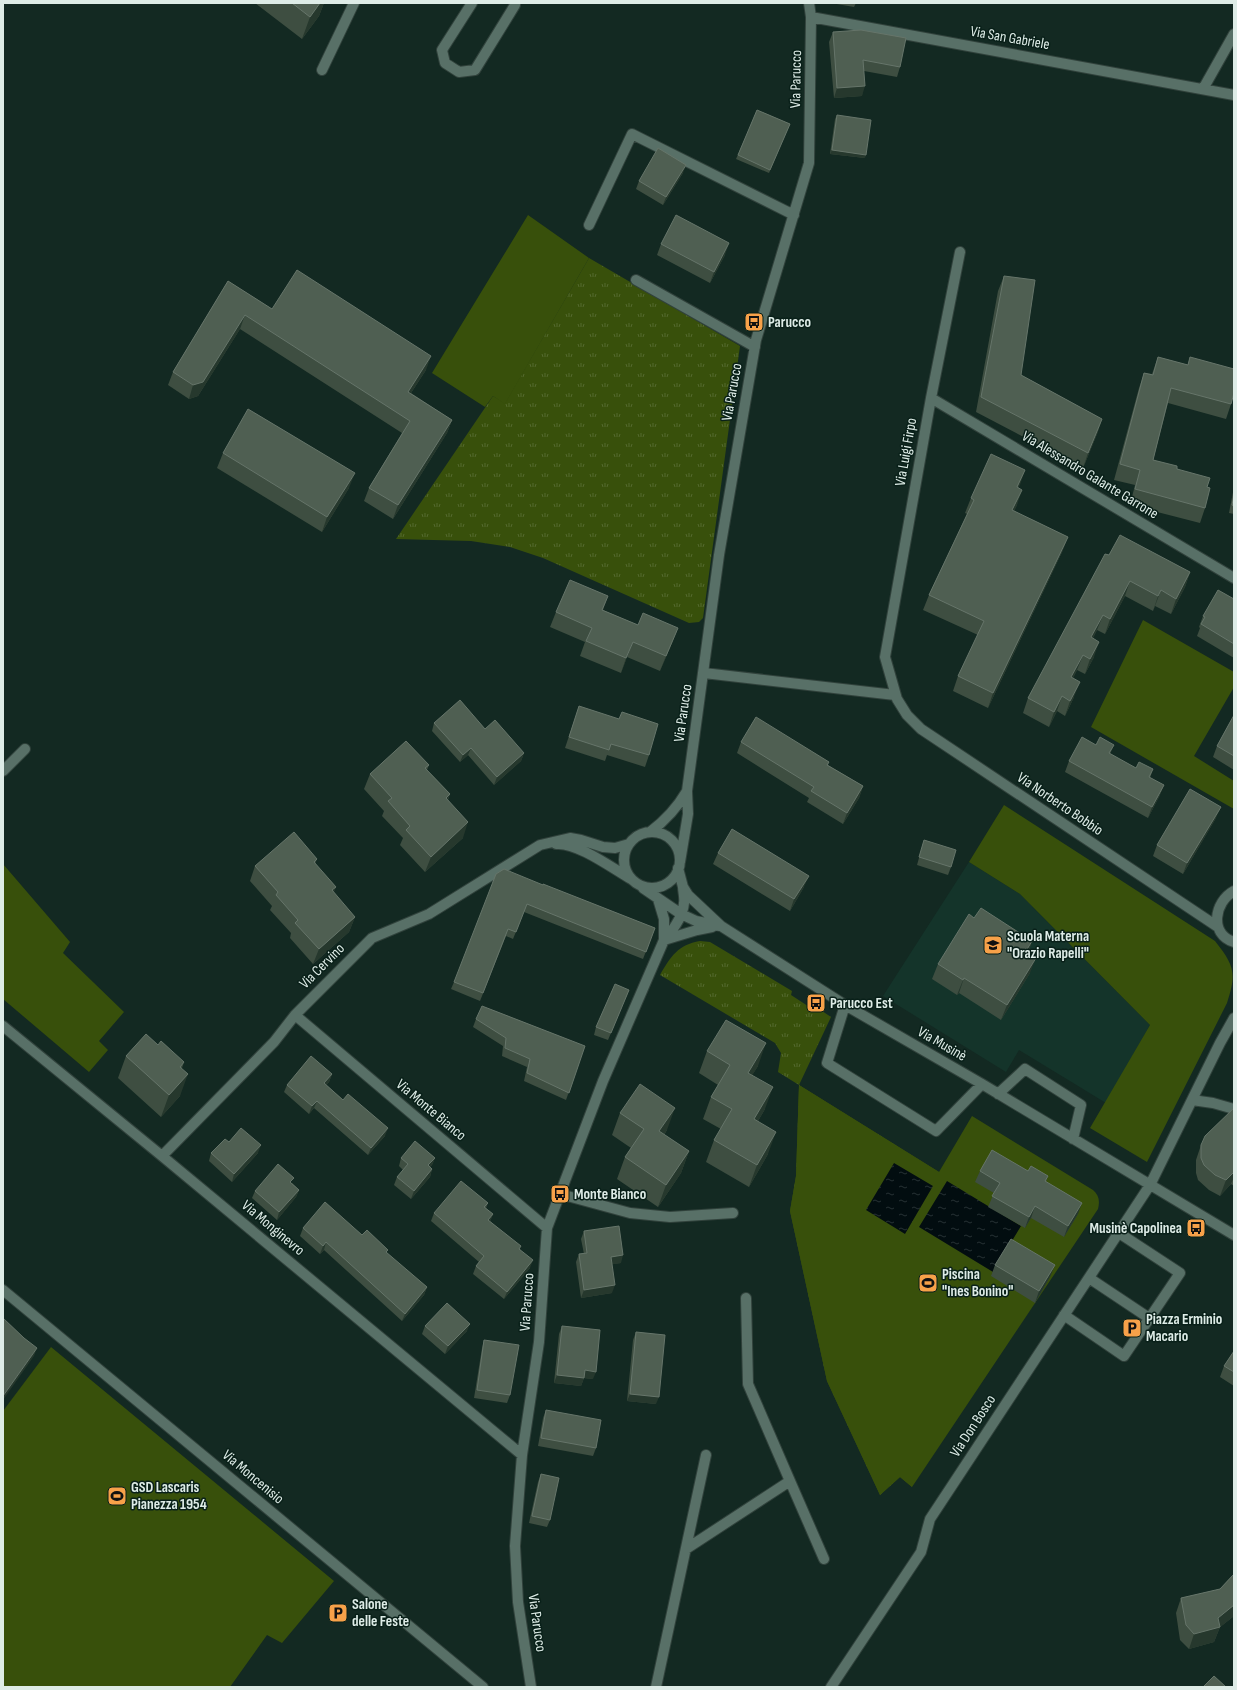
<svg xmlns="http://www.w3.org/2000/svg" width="1237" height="1690" font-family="'Sofia Sans Condensed',sans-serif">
  <defs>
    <pattern id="grass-tufts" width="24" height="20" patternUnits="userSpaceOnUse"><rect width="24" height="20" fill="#38500b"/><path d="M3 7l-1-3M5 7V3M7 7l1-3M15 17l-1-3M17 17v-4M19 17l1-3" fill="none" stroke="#54692f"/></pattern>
    <pattern id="water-ripples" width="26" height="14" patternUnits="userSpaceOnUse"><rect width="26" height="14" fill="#020d10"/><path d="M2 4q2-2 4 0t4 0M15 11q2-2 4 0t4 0" fill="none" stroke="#263033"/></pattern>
  </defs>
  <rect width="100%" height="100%" fill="#132922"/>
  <path fill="#14342a" d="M969 862 1020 894 1150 1025 1106 1103 1019 1050 1006 1072 883 996Z"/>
  <path fill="url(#grass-tufts)" d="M589 258 740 346 703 618 699 622 689 623 543 558 510 547 471 541 396 539 493 396 505 403Z
    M700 941 710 942 792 991 791 995 817 1012 819 1009 831 1017 799 1085 939 1172 912 1487 900 1477 880 1495 827 1381 790 1211 796 1176 799 1085 778 1072 781 1053 775 1043 660 975C671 956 678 945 700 941Z"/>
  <path fill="#38500b" d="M528 215 589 258 505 404 493 396 485 407 432 373Z
    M1143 620 1234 672V687L1194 756 1234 781V809L1091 727Z
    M1004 805 1215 941C1234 965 1237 973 1227 1003L1147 1162 1090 1128 1150 1025 1020 894 969 862Z
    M3 864 70 942 63 953 124 1012 99 1041 108 1050 89 1072 3 999Z
    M799 1085 939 1172 972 1116 1093 1190C1099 1195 1100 1201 1098 1209L912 1487 900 1477 880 1495 827 1381 790 1211 796 1176Z
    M51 1347 334 1581 282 1643 267 1635 230 1687H3V1411Z"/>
  <path fill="url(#water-ripples)" d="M894 1163 933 1186 905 1234 866 1210Z
    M947 1181 1021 1226 993 1272 919 1227Z"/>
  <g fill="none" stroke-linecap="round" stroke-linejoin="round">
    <g stroke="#31423c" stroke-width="12">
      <path id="minor" d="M472 3 442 50 445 63 459 72 475 70 515 5V3
        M811 17 1234 95
        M322 70 354 3
        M1203 89 1234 34
        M589 225 632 134 794 215
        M960 252 931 398 885 657 897 699 907 715 921 729 1218 927
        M636 280 755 347
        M931 398 1234 578
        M704 673 895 695
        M3 771 25 749
        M650 832C666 820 677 808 687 791
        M624 860a28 28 0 1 1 56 0a28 28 0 1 1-56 0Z
        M556 844C577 842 612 868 631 879
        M680 862 688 814 687 791 719 555 756 340 809 163 811 17 809 3
        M678 868 683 887 688 895 721 926 845 1005 982 1084 1234 1235
        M643 888 681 914 696 921 720 926
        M1234 891C1214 902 1209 934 1234 942
        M658 899 664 919V940
        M664 940 697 930 712 927
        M845 1005 827 1063 936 1131 982 1084
        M295 1015 547 1228
        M3 1026 162 1156 522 1455
        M998 1094 1025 1069 1081 1105 1073 1139
        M1192 1100 1213 1103 1234 1109
        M162 1156 274 1042 295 1015 372 938 429 914 540 845 570 838 581 840 603 847 615 848 629 844
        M560 1194 630 1213 670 1217 733 1213
        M1089 1278 1149 1318
        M3 1290 483 1687
        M746 1298 748 1384 790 1481
        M1064 1315 1124 1356 1180 1273 1119 1233
        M686 1549 790 1481 824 1559
        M531 1687 518 1602 515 1546 522 1455 539 1342 547 1228 603 1081 664 940C673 930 683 917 684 903 685 898 683 892 683 887
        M656 1687 706 1455
        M831 1687 921 1552 930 1519 1150 1185 1220 1043 1234 1018"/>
    </g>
    <use href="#minor" stroke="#587067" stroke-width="10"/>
  </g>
  <path fill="#3e4e41" d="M255 3H324L319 16 302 39Z
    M831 3H856L854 7Z
    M833 32 900 67 897 77 864 71 862 96 834 98 829 42Z
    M757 110 790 124 769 173 736 159Z
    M837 115 865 158 830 154 835 119Z
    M683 173 663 205 636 189 639 181Z
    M661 244 725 255 710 283 657 255Z
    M1004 276 1021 375 1102 419 1097 434 1083 468 976 412 998 291Z
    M228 281 272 309 426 370 411 393 452 420 447 433 393 519 364 501 369 488 402 433 240 329 198 396 189 399 168 385 173 372Z
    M1158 357 1188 365 1190 357 1231 404 1226 419 1168 403 1153 460 1177 469 1207 487 1205 508 1200 523 1130 505 1135 485 1114 480 1139 388 1144 373 1152 374Z
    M223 453 349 488 322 532 217 468Z
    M1025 470 1018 488 1017 505 1014 511 1068 537 1062 552 988 708 953 691 958 676 978 635 923 610 929 595 967 514 965 513 971 498Z
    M1234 487V514L1229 513Z
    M1109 555 1190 572 1185 587 1171 614 1155 606 1153 611 1125 596 1105 634 1097 630 1093 638 1094 657 1085 674 1077 670 1073 678 1074 697 1065 716 1057 711 1049 727 1023 713 1028 698Z
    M608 596 603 610 638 625 678 628 672 643 660 671 627 657 621 673 580 656 585 642 550 627 556 612Z
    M1234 599V658L1197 636 1200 628 1199 627 1203 616Z
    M579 706 649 755 645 767 607 755 605 761 565 748Z
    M1234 715V770L1213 757 1217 746Z
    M434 723 485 729 524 753 521 761 494 785 468 755 460 762 432 731Z
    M741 742 829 762 828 765 863 786 859 798 843 824 807 802 809 798 737 753Z
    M1096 745H1114L1110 754 1136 768 1153 769 1150 778 1164 785 1159 797 1148 818 1065 772 1069 761Z
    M429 765 427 770 450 794 448 800 463 838 425 872 400 845 403 838 382 816 384 811 364 789 370 774Z
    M1216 818 1183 874 1153 856 1157 845Z
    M924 840 951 867 948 875 917 865Z
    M718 853 804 887 790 911 713 864Z
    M317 859 315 864 336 887 333 893 355 917 349 932 313 964 290 938 291 933 270 910 272 906 250 881 255 866Z
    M543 885 655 928 643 959 524 912 513 939 506 936 480 1001 451 989 454 982Z
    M974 918 1032 941 1028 953 1030 973 1001 1020 959 993 957 995 932 979 938 964Z
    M629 990 608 1040 594 1035 596 1027Z
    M476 1019 585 1046 566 1100 524 1081 527 1067 502 1056 503 1046 473 1027Z
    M707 1051 758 1066 752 1075 765 1109 758 1121 768 1154 749 1187 706 1162 714 1140 721 1129 703 1119 711 1097 718 1085 699 1073Z
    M126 1056 184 1062 182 1068 180 1096 161 1117 118 1078Z
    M332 1074 329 1082 326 1085 385 1136 368 1155 314 1108 309 1114 284 1092 287 1085Z
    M1234 1108V1186L1231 1184 1220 1196 1209 1190 1198 1180 1196 1173V1160L1201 1145Z
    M620 1113 667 1130 664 1135 689 1151 681 1173 658 1207 617 1179 625 1157 631 1148 612 1135Z
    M229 1142 258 1153 232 1182 209 1161 211 1153Z
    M401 1158H435L432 1165 430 1167 432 1169 430 1177 411 1199 394 1185 397 1177 403 1170 399 1166Z
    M980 1171H1028L1048 1176 1046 1182 1078 1214 1064 1237 1031 1218 1025 1228 988 1207 994 1193 975 1182Z
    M292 1183 299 1190 296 1197 277 1220 252 1198 255 1191Z
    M488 1203 486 1208 493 1214 490 1221 520 1249 530 1268 504 1299 473 1274 476 1266 479 1262 431 1221 434 1213Z
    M303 1228 362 1235 427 1287 424 1295 402 1321 324 1250 320 1254 300 1236Z
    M584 1231 621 1263 612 1264V1293L581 1298 576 1262 579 1254H584L581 1239Z
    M995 1265 1050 1277 1035 1303 991 1276Z
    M425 1326 467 1331 445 1354 422 1334Z
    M562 1326 593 1379 584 1378 581 1386 554 1383 559 1334Z
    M636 1332 656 1404 627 1401 633 1340Z
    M484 1340 510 1395 507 1403 474 1398 482 1348Z
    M1234 1351V1386L1220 1377 1224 1366Z
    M546 1410 596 1448 593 1456 538 1446 543 1418Z
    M541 1474 550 1520 547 1527 529 1523 538 1482Z
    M1234 1574V1616L1220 1627 1214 1642 1189 1649 1180 1640 1176 1613 1181 1598 1220 1589Z"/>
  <path fill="#26382d" d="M320 3H324L319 16 302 39 310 17Z
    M865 86 862 96 834 98 837 88Z
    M832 150 866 155 865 158 830 154Z
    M686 165 683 173 663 205 666 197Z
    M729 243 725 255 710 283 714 272Z
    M245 315 240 329 198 396 189 399 193 385Z
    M431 356 426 370 403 405 408 392Z
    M1102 419 1097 434 1083 468 1088 453Z
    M452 420 447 433 393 519 398 505Z
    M1025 470 1020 485 1012 502 1017 487Z
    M355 473 349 488 322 532 327 517Z
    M1022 490 1017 505 1007 525 1012 510Z
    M1068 537 1062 552 988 708 993 693Z
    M1190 572 1185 587 1171 614 1176 599Z
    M1130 581 1125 596 1105 634 1110 619Z
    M1161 590 1155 606 1153 611 1158 596Z
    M1103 615 1097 630 1085 653 1091 637Z
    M678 628 672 643 660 671 666 656Z
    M633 642 627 657 621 673 626 658Z
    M1099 642 1094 657 1085 674 1090 659Z
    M1083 655 1077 670 1066 692 1071 677Z
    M1080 682 1074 697 1065 716 1070 701Z
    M1062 696 1057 711 1049 727 1054 712Z
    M471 748 468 755 460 762 463 755Z
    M524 753 521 761 494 785 497 777Z
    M1164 785 1159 797 1148 818 1152 807Z
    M863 786 859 798 843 824 847 813Z
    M450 794 444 809 446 798Z
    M1221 807 1216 818 1183 874 1187 863Z
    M468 822 463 838 425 872 431 857Z
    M809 876 804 887 790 911 794 899Z
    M336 887 330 902 332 890Z
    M355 917 349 932 313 964 319 949Z
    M1032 941 1027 956 1026 951Z
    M1036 958 1030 973 1001 1020 1007 1005Z
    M964 978 959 993 957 995 963 980Z
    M766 1043 758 1066 740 1095 748 1073Z
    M188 1074 180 1096 161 1117 169 1095Z
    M332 1074 329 1082 321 1091 324 1083Z
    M773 1087 765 1109 746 1141 754 1119Z
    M317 1101 314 1108 309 1114 312 1106Z
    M675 1108 667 1130 651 1153 659 1131Z
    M388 1128 385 1136 368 1155 371 1148Z
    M776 1132 768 1154 749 1187 757 1165Z
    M261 1145 258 1153 232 1182 234 1174Z
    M689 1151 681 1173 658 1207 666 1185Z
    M435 1158 432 1165 425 1173 428 1165Z
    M432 1169 430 1177 411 1199 414 1191Z
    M1234 1172V1177L1231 1184 1220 1196 1226 1180Z
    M299 1190 296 1197 277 1220 279 1212Z
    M1082 1203 1078 1214 1064 1237 1068 1226Z
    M1035 1206 1031 1218 1025 1228 1029 1217Z
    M493 1214 490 1222 488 1220Z
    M326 1242 324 1250 320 1254 323 1246Z
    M623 1255 621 1263 608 1265 611 1257Z
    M533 1260 530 1268 504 1299 507 1292Z
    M1055 1265 1050 1277 1035 1303 1039 1291Z
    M615 1285 612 1293 581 1298 584 1290Z
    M427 1287 424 1295 402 1321 405 1314Z
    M470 1324 467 1331 445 1354 448 1346Z
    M37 1348 34 1356 3 1400V1396Z
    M585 1370 596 1372 593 1379 582 1378Z
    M557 1375 584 1378 581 1386 554 1383Z
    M630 1394 659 1397 656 1404 627 1401Z
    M1234 1605V1616L1219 1628 1220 1627 1214 1642 1189 1649 1194 1634 1218 1618Z"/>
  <path fill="#4f5f52" stroke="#66756a" d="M292 3H320L310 17Z
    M861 30 906 38 900 67 863 60 865 86 837 88 833 32Z
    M757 110 790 124 770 170 738 155Z
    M837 115 871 120 866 155 832 150Z
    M658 148 686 165 666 197 639 181Z
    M676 215 729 243 714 272 661 244Z
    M297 270 431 356 408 392 452 420 398 505 369 488 410 421 245 315 203 382 193 385 173 372 228 281 272 309Z
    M1004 276 1035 280 1021 375 1102 419 1088 453 981 397Z
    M1158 357 1188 365 1190 357 1234 369V393L1231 404 1171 388 1153 460 1177 466V469L1210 478 1207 487 1210 488 1205 508 1135 489 1140 470 1120 464 1144 373 1153 375Z
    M248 409 355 473 327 517 223 453Z
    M991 454 1025 470 1017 487 1022 490 1012 510 1068 537 993 693 958 676 984 621 929 595 974 500 971 498Z
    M1234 495V506L1232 505Z
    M1120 535 1190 572 1176 599 1161 590 1158 596 1130 581 1110 619 1103 615 1091 637 1099 642 1090 659 1083 655 1071 677 1080 682 1070 701 1062 696 1054 712 1028 698 1105 554 1109 555Z
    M570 580 608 596 602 610 638 625 643 613 678 628 666 656 633 642 626 658 586 641 592 628 556 612Z
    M1218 590 1234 599V644L1201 624 1205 617 1203 616Z
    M460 700 485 729 495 720 524 753 497 777 471 748 463 755 434 723Z
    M579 706 619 719 622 712 658 724 649 755 611 744 609 750 569 737Z
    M1234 715V756L1217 746Z
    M756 717 829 762 827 765 863 786 847 813 811 791 814 787 741 742Z
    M1082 737 1096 745 1100 737 1114 745 1109 753 1136 768 1139 762 1153 769 1149 777 1164 785 1152 807 1069 761Z
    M406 741 429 765 425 768 450 794 446 798 468 822 431 857 406 830 410 826 388 801 392 798 370 774Z
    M1190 789 1221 807 1187 863 1157 845Z
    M732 829 809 876 794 899 718 853Z
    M294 832 317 859 314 862 336 887 332 890 355 917 319 949 295 923 298 920 276 895 278 892 255 866Z
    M924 840 956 850 951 867 919 857Z
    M504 869 543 885V884L655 928 646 952 527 904 516 932 508 929 483 993 454 982 496 874Z
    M981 908 1032 941 1026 951 1036 958 1007 1005 964 978 963 980 938 964 969 914 974 918Z
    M615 984 629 990 611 1033 596 1027Z
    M482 1006 585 1046 569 1093 527 1073 530 1059 505 1048 506 1038 476 1019Z
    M726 1020 766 1043 748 1073 773 1087 754 1119 776 1132 757 1165 714 1140 732 1109 711 1097 730 1065 707 1051Z
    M146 1034 158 1045 161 1041 184 1062 180 1067 188 1074 169 1095 126 1056Z
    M311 1056 332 1074 324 1083 343 1100 348 1094 388 1128 371 1148 317 1101 312 1106 287 1085Z
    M640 1084 675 1108 659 1131 689 1151 666 1185 625 1157 644 1129 620 1113Z
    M1234 1108V1172L1226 1180 1215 1175 1204 1165 1201 1158V1145L1205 1136Z
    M241 1128 261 1145 234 1174 211 1153 225 1139 229 1142Z
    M415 1141 435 1158 428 1165 432 1169 414 1191 397 1177 408 1164 401 1158Z
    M992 1150 1028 1171 1031 1166 1048 1176 1045 1181 1082 1203 1068 1226 1035 1206 1029 1217 992 1196 1000 1183 980 1171Z
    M278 1164 294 1178 290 1182 299 1190 279 1212 255 1191Z
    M461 1181 488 1203 484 1207 493 1214 488 1220 521 1246 519 1249 533 1260 507 1292 476 1266 484 1256 434 1213Z
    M325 1202 362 1235 367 1230 388 1250 386 1252 427 1287 405 1314 326 1242 323 1246 303 1228Z
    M619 1226 623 1255 611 1257 615 1285 584 1290 579 1254 587 1253 584 1231Z
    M1011 1239 1055 1265 1039 1291 995 1265Z
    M447 1303 470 1324 448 1346 425 1326Z
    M3 1318 24 1338 37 1348 3 1396V1353L4 1352H3Z
    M562 1326 600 1330 596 1372 585 1370 584 1378 557 1375Z
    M636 1332 665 1335 659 1397 630 1394Z
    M484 1340 519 1345 510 1395 477 1390Z
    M1234 1351V1372L1224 1366Z
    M546 1410 601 1420 596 1448 541 1438Z
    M541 1474 559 1478 550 1520 532 1516Z
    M1234 1574V1605L1218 1618 1220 1627 1194 1634 1186 1625 1181 1598 1220 1589Z
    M1214 1676 1226 1687H1203Z"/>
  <defs>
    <g id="bus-square" transform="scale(1)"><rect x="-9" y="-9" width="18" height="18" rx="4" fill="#f7a149" stroke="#092019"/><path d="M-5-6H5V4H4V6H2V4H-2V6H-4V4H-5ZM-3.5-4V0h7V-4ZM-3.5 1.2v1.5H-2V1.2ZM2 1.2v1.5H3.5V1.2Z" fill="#111"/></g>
    <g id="school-square" transform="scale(1)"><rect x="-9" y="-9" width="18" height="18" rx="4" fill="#f7a149" stroke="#092019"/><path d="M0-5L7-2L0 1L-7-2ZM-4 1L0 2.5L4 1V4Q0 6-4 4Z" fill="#111"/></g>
    <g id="stadium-square" transform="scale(1)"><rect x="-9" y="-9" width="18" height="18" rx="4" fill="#f7a149" stroke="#092019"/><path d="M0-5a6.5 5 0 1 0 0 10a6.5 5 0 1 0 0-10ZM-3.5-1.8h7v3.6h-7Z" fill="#111"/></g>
    <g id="parking-square" transform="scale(1)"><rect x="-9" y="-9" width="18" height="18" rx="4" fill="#f7a149" stroke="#092019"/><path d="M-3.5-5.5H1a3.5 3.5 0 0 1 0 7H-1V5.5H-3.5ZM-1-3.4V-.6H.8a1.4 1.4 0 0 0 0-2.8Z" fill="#111"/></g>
  </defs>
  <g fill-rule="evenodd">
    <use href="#bus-square" x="754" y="322"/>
    <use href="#school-square" x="993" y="945"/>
    <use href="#bus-square" x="816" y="1003"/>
    <use href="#bus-square" x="560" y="1194"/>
    <use href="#bus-square" x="1196" y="1228"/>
    <use href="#stadium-square" x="928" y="1283"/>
    <use href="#parking-square" x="1132" y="1328"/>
    <use href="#stadium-square" x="117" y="1496"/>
    <use href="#parking-square" x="338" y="1613"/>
  </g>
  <g text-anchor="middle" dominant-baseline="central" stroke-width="3" stroke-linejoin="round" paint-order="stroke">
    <g font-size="15" fill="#deece7" stroke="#092019">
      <text transform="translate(1010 38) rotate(10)">Via San Gabriele</text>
      <text transform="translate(796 79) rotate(-89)">Via Parucco</text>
      <text transform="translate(732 392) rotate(-80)">Via Parucco</text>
      <text transform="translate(906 452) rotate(-80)">Via Luigi Firpo</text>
      <text transform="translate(1090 475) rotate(31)">Via Alessandro Galante Garrone</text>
      <text transform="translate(683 713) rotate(-82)">Via Parucco</text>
      <text transform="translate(1060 804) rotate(34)">Via Norberto Bobbio</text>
      <text transform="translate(322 966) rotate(-45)">Via Cervino</text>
      <text transform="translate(942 1044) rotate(30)">Via Musinè</text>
      <text transform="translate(431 1110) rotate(40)">Via Monte Bianco</text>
      <text transform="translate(273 1228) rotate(40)">Via Monginevro</text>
      <text transform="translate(527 1302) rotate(-86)">Via Parucco</text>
      <text transform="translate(973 1426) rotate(-57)">Via Don Bosco</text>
      <text transform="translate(253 1477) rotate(40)">Via Moncenisio</text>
      <text transform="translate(537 1623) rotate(82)">Via Parucco</text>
    </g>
    <g font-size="15" font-weight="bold" fill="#deece7" stroke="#092019" text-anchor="start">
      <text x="768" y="322">Parucco</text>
      <text x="1007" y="936">Scuola Materna<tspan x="1007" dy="17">"Orazio Rapelli"</tspan></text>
      <text x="830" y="1003">Parucco Est</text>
      <text x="574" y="1194">Monte Bianco</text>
      <text x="1182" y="1228" text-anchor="end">Musinè Capolinea</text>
      <text x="942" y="1274">Piscina<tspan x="942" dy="17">"Ines Bonino"</tspan></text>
      <text x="1146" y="1319">Piazza Erminio<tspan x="1146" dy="17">Macario</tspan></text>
      <text x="131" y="1487">GSD Lascaris<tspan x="131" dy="17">Pianezza 1954</tspan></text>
      <text x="352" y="1604">Salone<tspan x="352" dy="17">delle Feste</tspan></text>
    </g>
  </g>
  <rect width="1237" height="1690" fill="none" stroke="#deece7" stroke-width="8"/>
</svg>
